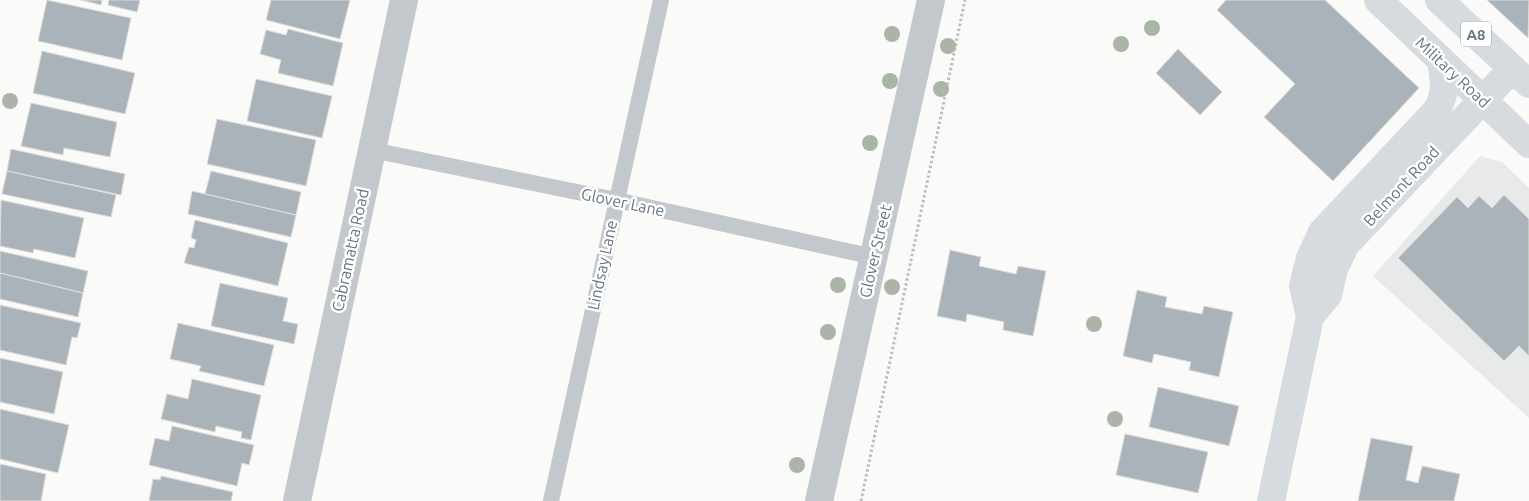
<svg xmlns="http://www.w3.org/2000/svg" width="1529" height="501" font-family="Ubuntu,sans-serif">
  <rect width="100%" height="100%" fill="#fafaf8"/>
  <path fill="#e8e9e9" d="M1480 156 1502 162 1529 188V418L1373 276Z"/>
  <path fill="#aab3b9" stroke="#dcdcda" d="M47 0 131 18 122 60 38 41Z
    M81 0H102L101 5Z
    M109 0H140L137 12 108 5Z
    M271 0H350L340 39 266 20Z
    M1226 0H1325L1419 88 1333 181 1264 117 1295 84 1217 10Z
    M1487 0H1529L1528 38Z
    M288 29 343 43 333 86 278 73 281 60 260 54 266 30 286 35Z
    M1178 49 1222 92 1200 115 1156 73Z
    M42 51 135 73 125 114 33 93Z
    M256 79 332 96 322 138 247 121Z
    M31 103 117 122 110 157 64 148 63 155 21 146Z
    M217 119 316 140 306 186 207 164Z
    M11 149 125 174 121 195 7 171Z
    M7 171 116 195 111 217 2 194Z
    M211 171 301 192 296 215 205 194Z
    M192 191 296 215 291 237 188 214Z
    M1504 195 1529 219V356L1519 346 1504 361 1398 258 1457 197 1468 208 1479 196 1492 208Z
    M1 200 84 218 75 258 34 249 33 253 0 246Z
    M195 220 288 243 278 286 184 263 189 247 194 248 196 240 191 238Z
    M950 250 981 257 979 266 1016 274 1018 266 1046 271 1033 336 1003 330 1004 322 967 314 966 322 937 316Z
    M0 251 88 271 83 293 0 273Z
    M0 273 83 293 78 317 0 299Z
    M220 283 288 298 283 321 298 324 294 344 211 326Z
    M1137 290 1167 297 1165 307 1202 314 1204 306 1233 312 1219 377 1189 370 1191 362 1154 354 1152 363 1123 356Z
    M0 305 81 323 77 338 72 337 66 365 0 350Z
    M178 323 274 345 264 386 199 371 201 366 170 359Z
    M0 358 63 372 54 414 0 402Z
    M192 379 261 395 251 440 241 438 242 432 216 426 215 432 161 419 167 394 188 399Z
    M1158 387 1239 406 1229 446 1149 427Z
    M0 409 69 425 58 473 0 459Z
    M172 426 254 445 249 465 242 463 237 486 149 465 155 438 169 441Z
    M1125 434 1208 452 1198 493 1116 475Z
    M1371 438 1413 446 1406 480 1418 483 1422 466 1460 474 1454 501H1358Z
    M0 464 46 474 41 501H0Z
    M161 476 233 492 231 501H149L153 479 160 480Z"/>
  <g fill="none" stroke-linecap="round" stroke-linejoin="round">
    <path stroke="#bbbfc2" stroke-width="3" stroke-dasharray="2.5 2.5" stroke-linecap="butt" d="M861 501 965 0"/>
    <path stroke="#c3c8cc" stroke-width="16" d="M372 150 616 200 874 257
      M551 501 661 0"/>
    <path stroke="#c3c8cc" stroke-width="28" d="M297 501 404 0
      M819 501 931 0"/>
    <path stroke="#d6dbdf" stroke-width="28" d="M1310 317 1328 295 1334 269 1346 244 1512 69
      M1271 501 1310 317 1303 286 1310 258 1322 232 1437 110C1447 90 1444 82 1441 60"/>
    <path stroke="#d6dbdf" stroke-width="28" d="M1378 0 1529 144
      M1439 0 1529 84"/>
  </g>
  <g fill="#aab4a7">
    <circle cx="1152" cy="28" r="8"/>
    <circle cx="892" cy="34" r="8"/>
    <circle cx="1121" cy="44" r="8"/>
    <circle cx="948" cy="46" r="8"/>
    <circle cx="890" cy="81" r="8"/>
    <circle cx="941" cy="89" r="8"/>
    <circle cx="10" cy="101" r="8"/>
    <circle cx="870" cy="143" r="8"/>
    <circle cx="838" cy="285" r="8"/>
    <circle cx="892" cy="287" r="8"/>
    <circle cx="1094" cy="324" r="8"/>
    <circle cx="828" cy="332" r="8"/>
    <circle cx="1115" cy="419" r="8"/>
    <circle cx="797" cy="465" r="8"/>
  </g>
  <g text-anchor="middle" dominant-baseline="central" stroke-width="5" stroke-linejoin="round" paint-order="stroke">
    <rect fill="#fff" stroke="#939fa8" stroke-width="1" x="1461" y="21.5" width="30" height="25" rx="4"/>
    <g font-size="15" font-weight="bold" fill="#657683">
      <text x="1476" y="34">A8</text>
    </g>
    <g font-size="16" fill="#657683" stroke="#fff">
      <text transform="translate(1453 72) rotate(43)">Military Road</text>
      <text transform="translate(1401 186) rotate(-47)">Belmont Road</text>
      <text transform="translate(623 202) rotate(12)">Glover Lane</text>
      <text transform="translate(350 250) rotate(-78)">Cabramatta Road</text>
      <text transform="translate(875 251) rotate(-77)">Glover Street</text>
      <text transform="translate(602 265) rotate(-78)">Lindsay Lane</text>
    </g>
  </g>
</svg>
